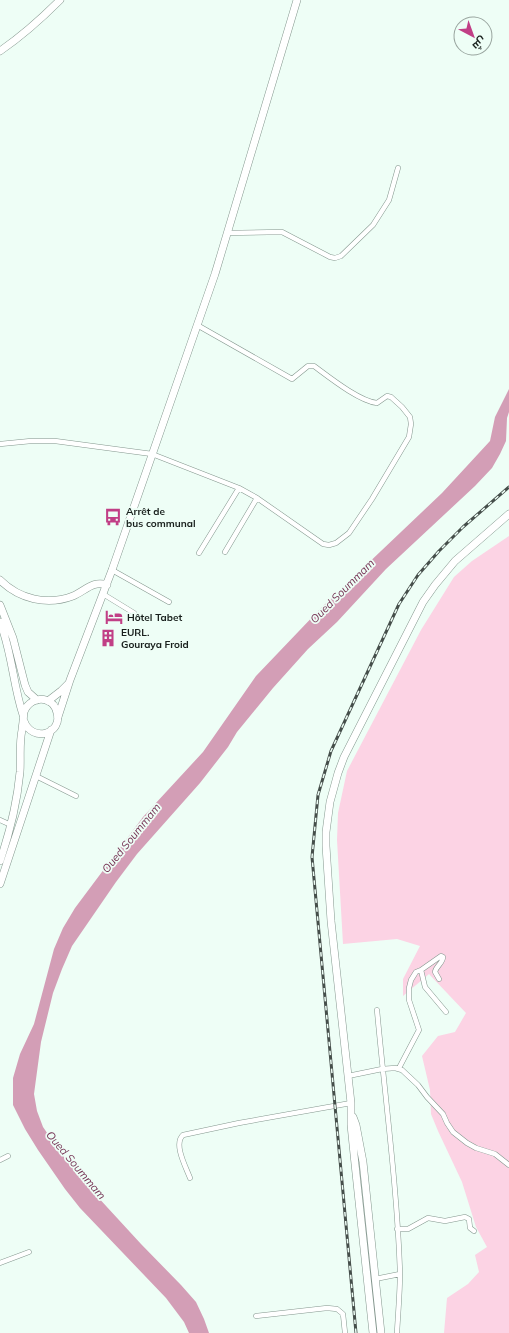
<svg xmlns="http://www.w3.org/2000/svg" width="509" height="1333" font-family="Mulish,Cairo,sans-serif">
  <rect width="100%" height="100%" fill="#eefef6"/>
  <path fill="#fcd3e4" d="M509 536V1333H444L447 1298 468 1284 479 1272 475 1255 487 1247 476 1227 462 1182 438 1131 431 1114 430 1090 422 1056 438 1036 455 1032 466 1013 429 974 403 996V979L420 946 397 939 343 944 337 840 338 813 347 771 421 630 454 577 472 561Z"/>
  <path fill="#d39eb6" d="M509 389V412L507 418 506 441 500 454 492 468 475 486 386 569 337 622 308 649 273 688 237 732 228 747 200 783 137 854 116 882 72 946 62 969 53 993 41 1042 34 1094 37 1111 43 1127 63 1156 84 1182 141 1244 181 1285 196 1302 204 1319 209 1333H189L184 1322 166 1298 80 1208 65 1189 38 1150 25 1129 13 1105V1078L20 1054 34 1024 54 949 63 928 75 908 143 817 203 752 256 676 320 609 442 493 490 441 495 417Z"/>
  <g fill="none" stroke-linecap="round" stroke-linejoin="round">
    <g stroke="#84978e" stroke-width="5.5">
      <path id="minor" d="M227 233 282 232 330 257 335 258 341 256 373 225 389 200 398 168
        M0 444 31 441H55L152 454 239 488 257 498 323 544 329 545 336 543 349 533 372 499 409 437 411 424 410 417 402 407 391 397 387 396 377 403C359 401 329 377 314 366H308L292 379 197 325
        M225 552 257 498
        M199 553 239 488
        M112 570 169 602
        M103 594 134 613
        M36 776 76 796
        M0 820 11 825
        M421 970 425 987 446 1012
        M377 1010C385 1098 397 1185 400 1272 400 1293 398 1313 397 1333
        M399 1068 419 1030 409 1000V988L411 980 416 972 421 970 441 956 443 957C443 963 436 966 435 972L439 979
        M348 1076 382 1069 395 1068 402 1070 418 1085 427 1097 443 1114 447 1123 453 1132 467 1143 476 1148 495 1154 509 1165
        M0 1160 8 1156
        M190 1178C186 1167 173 1144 183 1135L239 1123 351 1103
        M397 1229H408L428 1218 445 1221 465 1217 469 1219 470 1228 474 1231
        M0 1263 29 1252
        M375 1279 400 1274
        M256 1316 327 1308 337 1309 343 1314 345 1333"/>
    </g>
    <g stroke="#84978e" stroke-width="8">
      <path id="primary" d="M0 51C22 36 41 19 60 0
        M0 580C19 599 47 606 73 596 85 591 93 580 107 585
        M48 701 61 691 68 684
        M58 717 70 680 112 570 215 274 297 0"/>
    </g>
    <g stroke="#84978e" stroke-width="8">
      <path id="trunk" d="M0 605 13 638 25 685 28 692 37 700
        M0 622C12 652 13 685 23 715
        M0 861C10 832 17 803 20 772 21 758 19 744 22 730 22 727 23 724 23 721 24 718 23 715 24 712 27 703 37 697 46 700 52 702 56 707 57 713 63 734 32 743 24 721
        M0 884 51 730
        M353 1117 356 1125 363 1162 381 1333
        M373 1333 355 1164 351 1125V1103L331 921 326 846V832L330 802 338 773 344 757 423 602 435 585 455 561 509 514"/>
    </g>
    <use href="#minor" stroke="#fff" stroke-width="4.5"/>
    <use href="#primary" stroke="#fff" stroke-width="7"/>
    <use href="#trunk" stroke="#fff" stroke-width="7"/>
    <g stroke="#454e4a" stroke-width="3">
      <path id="rail" d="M356 1333 312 857 318 795 331 751 399 604 418 575 439 551 463 527 509 487"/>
    </g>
    <use href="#rail" stroke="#eefef6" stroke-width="1.5" stroke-dasharray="4.5" stroke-linecap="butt"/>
  </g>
  <defs>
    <g id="bus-bare" transform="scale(1.38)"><path d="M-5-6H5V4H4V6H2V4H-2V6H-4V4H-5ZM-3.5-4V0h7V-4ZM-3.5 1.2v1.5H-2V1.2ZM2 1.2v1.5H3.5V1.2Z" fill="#c13f86" stroke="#eefef6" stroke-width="2.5" paint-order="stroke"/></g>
    <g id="hotel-bare" transform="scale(1.38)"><path d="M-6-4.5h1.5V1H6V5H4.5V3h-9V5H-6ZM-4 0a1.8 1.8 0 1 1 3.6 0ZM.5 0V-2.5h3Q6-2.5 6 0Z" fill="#c13f86" stroke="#eefef6" stroke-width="2.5" paint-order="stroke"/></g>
    <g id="building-bare" transform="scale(1.38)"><path d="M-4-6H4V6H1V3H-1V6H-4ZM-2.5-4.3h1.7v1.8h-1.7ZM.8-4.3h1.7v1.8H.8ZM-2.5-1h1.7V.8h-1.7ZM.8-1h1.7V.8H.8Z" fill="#c13f86" stroke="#eefef6" stroke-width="2.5" paint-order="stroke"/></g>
  </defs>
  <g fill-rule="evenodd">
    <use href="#bus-bare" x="113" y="517"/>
    <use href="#hotel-bare" x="114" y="617"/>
    <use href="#building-bare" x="108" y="638"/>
  </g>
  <g text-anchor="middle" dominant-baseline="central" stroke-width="3.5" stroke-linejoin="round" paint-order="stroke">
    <g font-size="10" font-weight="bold" fill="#19201d" stroke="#eefef6" text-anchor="start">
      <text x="126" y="511">Arrêt de<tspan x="126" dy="12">bus communal</tspan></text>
      <text x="127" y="617">Hôtel Tabet</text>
      <text x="121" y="632">EURL.<tspan x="121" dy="12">Gouraya Froid</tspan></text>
    </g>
    <g font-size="11" font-style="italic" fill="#763556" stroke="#eefef6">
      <text transform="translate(342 591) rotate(-45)">Oued Soummam</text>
      <text transform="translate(131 838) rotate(-51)">Oued Soummam</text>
      <text transform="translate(76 1165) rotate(50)">Oued Soummam</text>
    </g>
  </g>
  <g transform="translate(473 36) rotate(139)"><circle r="19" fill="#eefef6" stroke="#99a59f"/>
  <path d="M0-3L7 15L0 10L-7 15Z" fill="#c13f86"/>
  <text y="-6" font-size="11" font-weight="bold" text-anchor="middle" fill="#19201d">ش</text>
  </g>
</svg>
